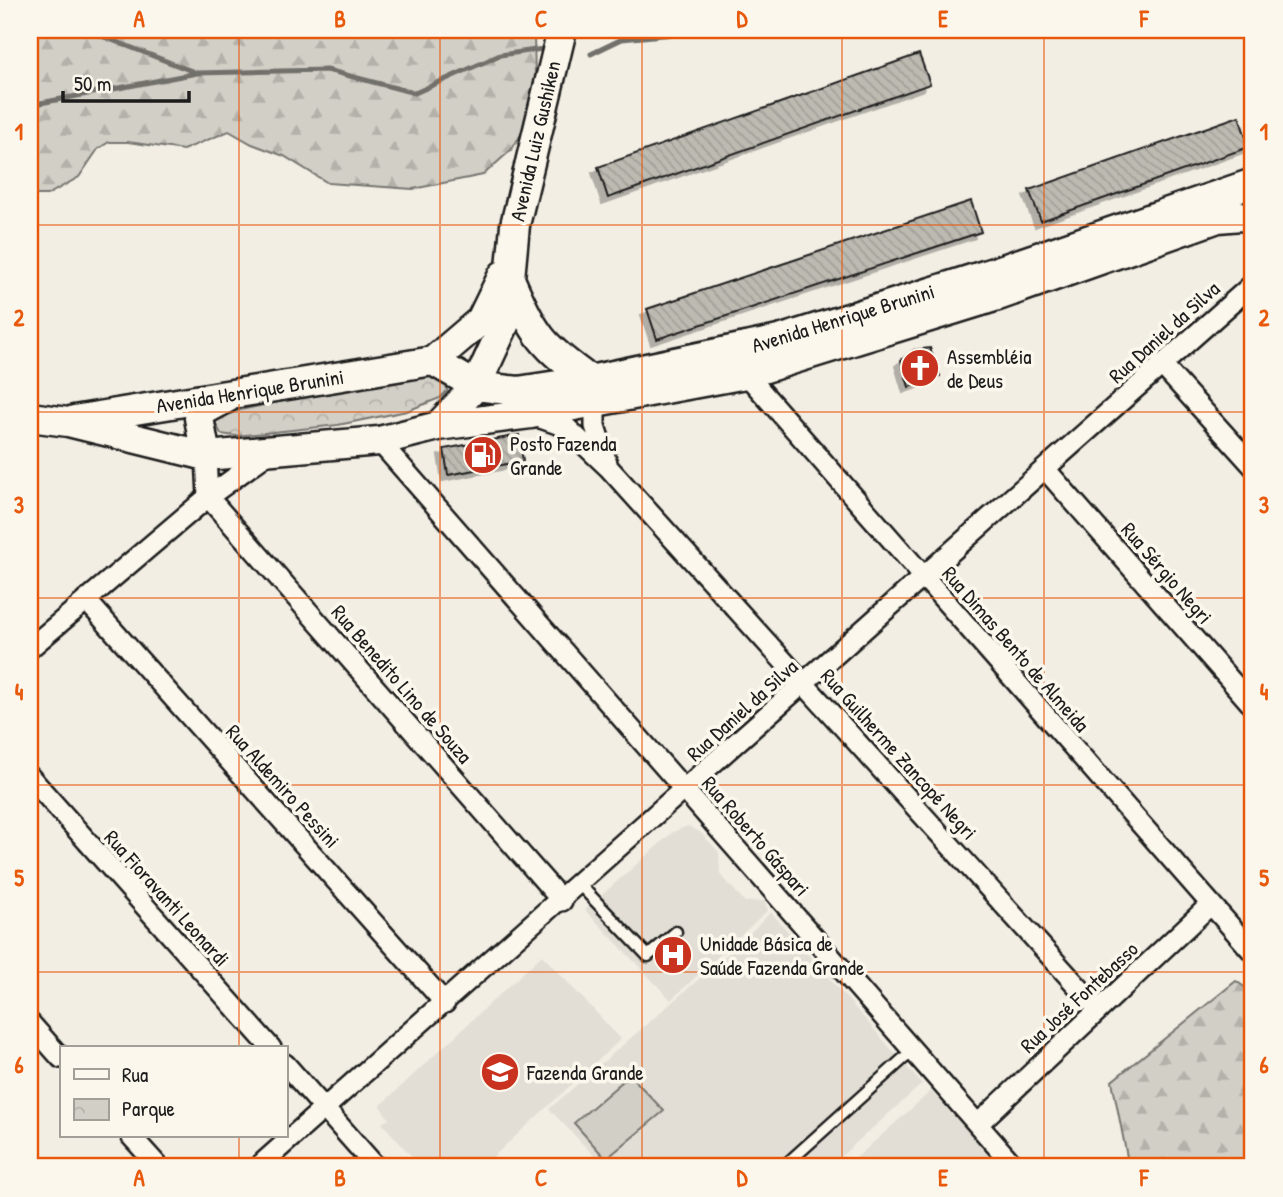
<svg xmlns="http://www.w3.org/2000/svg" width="1283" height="1197" font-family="'Patrick Hand',sans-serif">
  <defs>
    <pattern id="forest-firs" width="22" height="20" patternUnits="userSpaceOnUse" patternTransform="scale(1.75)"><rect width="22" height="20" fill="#d2cfc6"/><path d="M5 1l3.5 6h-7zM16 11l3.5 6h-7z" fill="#b4b1aa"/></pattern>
    <pattern id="park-crowns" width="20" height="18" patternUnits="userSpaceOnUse" patternTransform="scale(1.75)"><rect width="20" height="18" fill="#d2cfc6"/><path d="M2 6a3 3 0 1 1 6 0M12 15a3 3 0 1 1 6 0" fill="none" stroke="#b4b1aa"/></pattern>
    <pattern id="building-back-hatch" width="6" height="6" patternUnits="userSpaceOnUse" patternTransform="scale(1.75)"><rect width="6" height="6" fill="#bdbab1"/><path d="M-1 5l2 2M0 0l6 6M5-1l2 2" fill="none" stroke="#a29f98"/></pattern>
    <filter id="shadow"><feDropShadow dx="-6" dy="6" stdDeviation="0" flood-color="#0004"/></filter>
  </defs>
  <rect width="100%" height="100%" fill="#f2eee4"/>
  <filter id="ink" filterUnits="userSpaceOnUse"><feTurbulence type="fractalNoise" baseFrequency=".0143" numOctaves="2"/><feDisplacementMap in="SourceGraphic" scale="14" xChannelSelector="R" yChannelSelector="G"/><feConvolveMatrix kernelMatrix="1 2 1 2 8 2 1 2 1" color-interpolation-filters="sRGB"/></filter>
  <g filter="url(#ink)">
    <path fill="#e2ded5" d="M688 826 700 832 719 852 720 874 745 902 764 901 768 910 671 1000 585 910 673 832Z
      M771 912 922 1084 829 1167H605L549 1109 738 945Z
      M542 955 621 1039 482 1167H421L382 1123 389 1119 380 1106Z
      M931 1091 1001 1167H846Z"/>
    <path fill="url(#forest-firs)" stroke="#777671" stroke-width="2" d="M30 30H530L534 35 535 78 524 130 511 150 483 175 413 189 328 183 284 156 252 144 229 131 183 150 128 142H109L98 149 79 177 47 195H30Z
      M1236 981 1253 993V1167H1129L1112 1081Z"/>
    <path fill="url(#park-crowns)" stroke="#777671" stroke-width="2" d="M426 371 448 383 447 391 440 398 407 411 338 425 236 436 221 434 212 416Z"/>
    <path fill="#d2cfc6" stroke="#777671" stroke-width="2" d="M630 1075 664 1111 606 1159 574 1123Z"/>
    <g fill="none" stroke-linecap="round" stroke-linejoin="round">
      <path stroke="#716f6b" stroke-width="5" d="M86 30 197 73
        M591 54 622 39 715 30
        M30 105 197 73 327 70 415 93 500 55 543 49"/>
    </g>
    <path fill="url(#building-back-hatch)" stroke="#1c1c1c" stroke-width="2" filter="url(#shadow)" d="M919 54 930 84 608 198 598 167Z
      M1239 116 1249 147 1041 221 1029 190Z
      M971 201 981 232 657 339 647 309Z
      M930 348 940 376 909 387 901 360 914 350Z
      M519 435 523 461 448 475 444 449Z"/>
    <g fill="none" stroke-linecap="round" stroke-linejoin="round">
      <g stroke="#1c1c1c" stroke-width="15">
        <path id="lane" d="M580 885 648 956 676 932
          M783 1167 913 1050"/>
      </g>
      <g stroke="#1c1c1c" stroke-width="24">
        <path id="street" d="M1161 364 1253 466
          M746 374 1253 952
          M595 402V426L607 463
          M532 415 566 427 608 467 1099 1010
          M379 441 1015 1167
          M206 456 208 497
          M1046 470 1253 706
          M208 497 562 901
          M86 600 445 1003
          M30 648 208 497 270 452
          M30 777 271 1048
          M30 1023 61 1058
          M285 1064 376 1167
          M978 1124 1211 904
          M131 1136 159 1167
          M258 1167 1253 284"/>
      </g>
      <g stroke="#1c1c1c" stroke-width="33">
        <path id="secondary" d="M511 281C535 336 542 346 590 380
          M433 361 476 386 518 391 590 380 779 340 997 271 1253 183
          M433 361 481 320 503 275
          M30 417 68 422 206 456 379 441 438 426 531 414 746 374 998 296 1218 218 1241 216 1253 219
          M74 420 433 361
          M438 426 476 386 506 321 515 225 562 30
          M206 456 199 418 203 411 227 398"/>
      </g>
      <use href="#lane" stroke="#fbf7ec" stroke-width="10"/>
      <use href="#street" stroke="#fbf7ec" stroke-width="19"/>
      <use href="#secondary" stroke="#fbf7ec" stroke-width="28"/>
    </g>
  </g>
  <path fill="none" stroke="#e8590c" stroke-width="2" stroke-opacity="0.55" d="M239 30V1048M440 30V1167M642 30V1167M842 30V1167M1044 30V1167M30 225H1253M30 412H1253M30 598H1253M30 785H1253M30 972H1253M239 1136V1167"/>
  <defs>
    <g id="church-disc" transform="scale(2.0125)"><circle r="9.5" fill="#c8321e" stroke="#fbf7ec"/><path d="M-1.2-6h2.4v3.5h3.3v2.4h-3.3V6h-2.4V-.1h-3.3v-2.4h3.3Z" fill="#fff"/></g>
    <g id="fuel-disc" transform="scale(2.0125)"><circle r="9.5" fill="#c8321e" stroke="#fbf7ec"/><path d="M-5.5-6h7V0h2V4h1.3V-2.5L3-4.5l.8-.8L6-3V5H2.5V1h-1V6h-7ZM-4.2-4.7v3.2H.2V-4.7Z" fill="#fff"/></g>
    <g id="hospital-disc" transform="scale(2.0125)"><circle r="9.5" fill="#c8321e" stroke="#fbf7ec"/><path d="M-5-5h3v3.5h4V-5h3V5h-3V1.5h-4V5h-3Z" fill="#fff"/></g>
    <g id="school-disc" transform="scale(2.0125)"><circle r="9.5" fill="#c8321e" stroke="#fbf7ec"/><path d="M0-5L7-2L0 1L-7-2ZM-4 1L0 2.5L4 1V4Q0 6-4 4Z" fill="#fff"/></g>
  </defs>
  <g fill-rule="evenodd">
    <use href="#church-disc" x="920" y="368"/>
    <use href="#fuel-disc" x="483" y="455"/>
    <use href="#hospital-disc" x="673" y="955"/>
    <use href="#school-disc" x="500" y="1072"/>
  </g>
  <g text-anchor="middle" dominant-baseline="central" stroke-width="7" stroke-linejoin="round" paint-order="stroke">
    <g font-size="21" fill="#1c1c1c" stroke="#fbf7ec">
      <text transform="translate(535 141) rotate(-77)">Avenida Luiz Gushiken</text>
      <text transform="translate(843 318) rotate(-17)">Avenida Henrique Brunini</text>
      <text transform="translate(1164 332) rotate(-42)">Rua Daniel da Silva</text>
      <text transform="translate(250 391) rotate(-9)">Avenida Henrique Brunini</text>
      <text transform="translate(1167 573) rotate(49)">Rua Sérgio Negri</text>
      <text transform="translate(1016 649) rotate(49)">Rua Dimas Bento de Almeida</text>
      <text transform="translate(402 684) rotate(49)">Rua Benedito Lino de Souza</text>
      <text transform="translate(742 710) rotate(-42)">Rua Daniel da Silva</text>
      <text transform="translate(899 754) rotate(48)">Rua Guilherme Zancopé Negri</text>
      <text transform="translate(283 786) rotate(48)">Rua Aldemiro Pessini</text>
      <text transform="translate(756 836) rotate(49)">Rua Roberto Gáspari</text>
      <text transform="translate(167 898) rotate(48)">Rua Fioravanti Leonardi</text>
      <text transform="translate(1079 997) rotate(-43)">Rua José Fontebasso</text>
    </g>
    <g font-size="21" fill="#1c1c1c" stroke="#fbf7ec" text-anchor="start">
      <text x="947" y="356">Assembléia<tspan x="947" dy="24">de Deus</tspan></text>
      <text x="510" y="443">Posto Fazenda<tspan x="510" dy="24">Grande</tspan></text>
      <text x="700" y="943">Unidade Básica de<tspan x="700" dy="24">Saúde Fazenda Grande</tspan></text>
      <text x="527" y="1072">Fazenda Grande</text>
    </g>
  </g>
  <rect width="1283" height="1197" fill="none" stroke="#fbf7ec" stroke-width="77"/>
  <rect x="60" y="1046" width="228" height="91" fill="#fbf7ec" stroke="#a29f99" stroke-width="2"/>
  <rect x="74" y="1069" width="35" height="10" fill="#fbf7ec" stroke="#a29f99" stroke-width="2"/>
  <text x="122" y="1082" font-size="21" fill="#1c1c1c">Rua</text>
  <rect x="74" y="1099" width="35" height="21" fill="url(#park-crowns)" stroke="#a29f99" stroke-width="2"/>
  <text x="122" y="1116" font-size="21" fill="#1c1c1c">Parque</text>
  <path d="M63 91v10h126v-10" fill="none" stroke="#1c1c1c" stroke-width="3.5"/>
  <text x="74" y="91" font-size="21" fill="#1c1c1c" stroke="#fbf7ec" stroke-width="5" paint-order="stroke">50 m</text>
  <rect x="38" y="38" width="1206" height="1120" fill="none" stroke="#e8590c" stroke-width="2.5"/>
  <g font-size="23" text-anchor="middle" font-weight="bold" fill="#e8590c">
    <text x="139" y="27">A</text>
    <text x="340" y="27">B</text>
    <text x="541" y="27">C</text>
    <text x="742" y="27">D</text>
    <text x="943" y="27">E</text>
    <text x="1144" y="27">F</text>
    <text x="19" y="140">1</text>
    <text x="1264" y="140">1</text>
    <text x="19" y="326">2</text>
    <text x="1264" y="326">2</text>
    <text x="19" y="513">3</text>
    <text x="1264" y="513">3</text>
    <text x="19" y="700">4</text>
    <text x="1264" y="700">4</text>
    <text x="19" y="886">5</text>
    <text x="1264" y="886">5</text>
    <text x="19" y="1073">6</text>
    <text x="1264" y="1073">6</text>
    <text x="139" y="1186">A</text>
    <text x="340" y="1186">B</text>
    <text x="541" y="1186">C</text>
    <text x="742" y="1186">D</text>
    <text x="943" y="1186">E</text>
    <text x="1144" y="1186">F</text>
  </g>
</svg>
